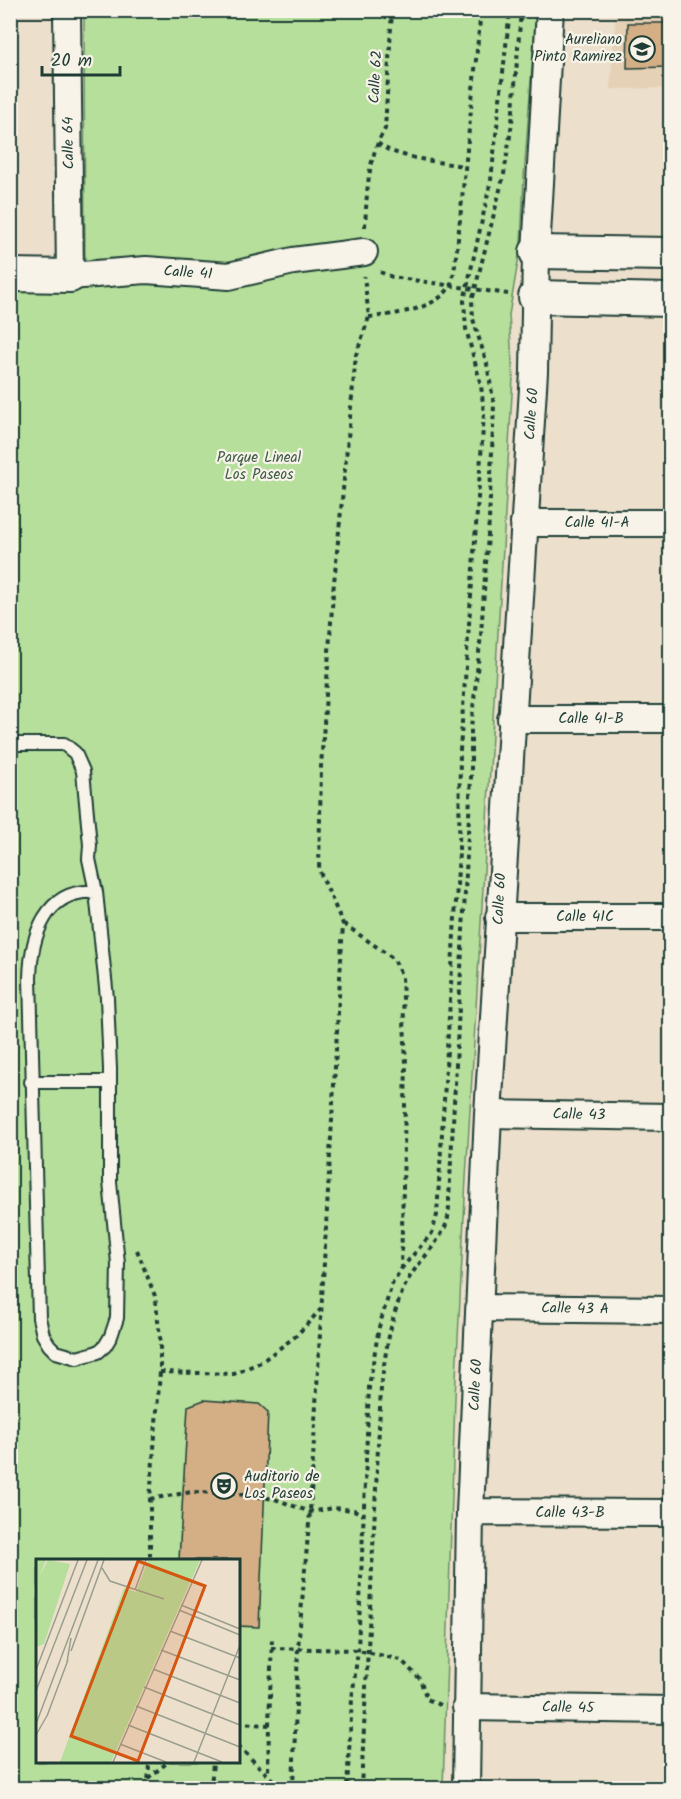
<svg xmlns="http://www.w3.org/2000/svg" width="681" height="1799" font-family="Kalam,sans-serif">
  <rect width="100%" height="100%" fill="#ecdfcb"/>
  <filter id="ink" filterUnits="userSpaceOnUse"><feTurbulence type="fractalNoise" baseFrequency=".0167" numOctaves="2"/><feDisplacementMap in="SourceGraphic" scale="12" xChannelSelector="R" yChannelSelector="G"/><feConvolveMatrix kernelMatrix="1 2 1 2 8 2 1 2 1" color-interpolation-filters="sRGB"/></filter>
  <g filter="url(#ink)">
    <path fill="#e5d1b6" d="M616 11H670V88L610 89Z"/>
    <path fill="#b6df9c" stroke="#6a8e68" stroke-width="1.5" fill-rule="evenodd" d="M84 11H536L524 177 521 244 509 315 513 377 466 1178 455 1398 443 1788H11L10 288H85ZM38 1560H238V1762H38Z"/>
    <path fill="#d4af86" stroke="#1f3d34" stroke-width="1.5" d="M628 23H670V67L627 68Z
      M204 1400 259 1404 268 1412 259 1627 238 1626V1560H179L188 1406Z"/>
    <g fill="none" stroke-linecap="round" stroke-linejoin="round">
      <g stroke="#1f3d34" stroke-width="16">
        <path id="service" d="M10 744H64L75 753 83 771 90 845 89 859 96 892 107 998 110 1069V1182L118 1263 117 1318 111 1336 105 1346 98 1352 77 1358 56 1352 49 1345 43 1335 39 1318 30 978C31 937 45 888 96 892
          M31 1082H110"/>
      </g>
      <g stroke="#1f3d34" stroke-width="30">
        <path id="minor" d="M67 10 70 276 146 270 229 276 293 261 364 252
          M524 523H670
          M511 719H670
          M499 917H670
          M488 1114 670 1117
          M480 1308 670 1310
          M470 1512 670 1513
          M466 1707 670 1710
          M466 1788 470 1512 488 1114 534 372 536 252 550 10"/>
      </g>
      <g stroke="#1f3d34" stroke-width="36">
        <path id="tertiary" d="M536 252 670 254
          M10 275 70 276
          M535 297 670 300"/>
      </g>
      <path stroke="#1f3d34" stroke-width="4" stroke-dasharray="4.5 4.5" stroke-linecap="butt" d="M641 11H670
        M378 143C391 157 444 163 464 166
        M365 227C367 193 367 159 385 129L392 10
        M380 272 392 277 508 294
        M369 317C393 315 438 309 450 286 455 276 455 260 457 249L481 10
        M344 924 394 959 402 977 406 1064 401 1269 392 1284 379 1327 369 1387 358 1650 352 1699 347 1788
        M137 1250 155 1296 160 1337V1372L150 1499V1560
        M401 1269 432 1233 437 1215 459 852 460 750 484 414 481 385 466 329 464 301 491 180 510 10
        M160 1372 234 1374 261 1362 296 1336 321 1309
        M150 1499 192 1492 229 1493 275 1499 310 1512 334 1508 354 1510 363 1515
        M271 1648 358 1650 401 1660 420 1679 427 1699 442 1706
        M238 1723 269 1725 268 1775
        M269 1725 272 1639
        M238 1746 281 1788
        M148 1778 168 1762
        M148 1788 149 1762
        M211 1788 213 1762
        M293 1788 298 1648 310 1512 343 924 319 870 321 767 333 593 356 355 369 317 364 276
        M361 1788 381 1388C385 1355 390 1319 404 1288 414 1264 438 1247 447 1222 449 1215 449 1207 449 1199L471 777V728L481 634 489 520 494 405 487 364 473 319 472 301 504 174 512 123 521 10"/>
      <use href="#service" stroke="#f7f3e8" stroke-width="12"/>
      <use href="#minor" stroke="#f7f3e8" stroke-width="26"/>
      <use href="#tertiary" stroke="#f7f3e8" stroke-width="32"/>
    </g>
  </g>
  <defs>
    <g id="school-ring" transform="scale(1.35)"><circle r="9.5" fill="#f7f3e8" stroke="#1f3d34" stroke-width="1.5"/><path d="M0-5L7-2L0 1L-7-2ZM-4 1L0 2.5L4 1V4Q0 6-4 4Z" fill="#1f3d34"/></g>
    <g id="theatre-ring" transform="scale(1.35)"><circle r="9.5" fill="#f7f3e8" stroke="#1f3d34" stroke-width="1.5"/><path d="M-5-5.5Q0-4 5-5.5V0Q5 5 0 6Q-5 5-5 0ZM-3.3-2.5H-1v1.5H-3.3ZM1-2.5H3.3v1.5H1ZM-2.8 1Q0 5.5 2.8 1Z" fill="#1f3d34"/></g>
  </defs>
  <g fill-rule="evenodd">
    <use href="#school-ring" x="642" y="49"/>
    <use href="#theatre-ring" x="224" y="1486"/>
  </g>
  <g text-anchor="middle" dominant-baseline="central" stroke-width="4.5" stroke-linejoin="round" paint-order="stroke">
    <g font-size="15" fill="#1f3d34" stroke="#f7f3e8" text-anchor="end">
      <text x="622" y="40">Aureliano<tspan x="622" dy="17">Pinto Ramirez</tspan></text>
      <text x="244" y="1477" text-anchor="start">Auditorio de<tspan x="244" dy="17">Los Paseos</tspan></text>
    </g>
    <g font-size="15" fill="#1f3d34" stroke="#f7f3e8">
      <text transform="translate(376 77) rotate(-87)">Calle 62</text>
      <text transform="translate(69 143) rotate(-91)">Calle 64</text>
      <text transform="translate(188 273) rotate(4)">Calle 41</text>
      <text transform="translate(532 414) rotate(-86)">Calle 60</text>
      <text x="597" y="523">Calle 41-A</text>
      <text x="591" y="719">Calle 41-B</text>
      <text transform="translate(500 899) rotate(-87)">Calle 60</text>
      <text x="585" y="917">Calle 41C</text>
      <text transform="translate(579 1115) rotate(1)">Calle 43</text>
      <text transform="translate(575 1309) rotate(1)">Calle 43 A</text>
      <text transform="translate(476 1385) rotate(-87)">Calle 60</text>
      <text x="570" y="1513">Calle 43-B</text>
      <text transform="translate(568 1708) rotate(1)">Calle 45</text>
    </g>
    <g font-size="15" fill="#3d5d49" stroke="#f7f3e8">
      <text x="259" y="458">Parque Lineal<tspan x="259" dy="17">Los Paseos</tspan></text>
    </g>
  </g>
  <g transform="translate(36 1559)">
    <rect width="204" height="204" fill="#ecdfcb"/>
    <path d="M0 1H10L3 18 12 1 34 5 8 85 0 88ZM112 1H164L75 203H24L88 29 100 33Z" fill="#b6df9c"/>
    <path fill="none" stroke="#9a9e8f" stroke-width="1.5" d="M66 9 74 22 128 40M99 31 110 1M145 46 204 70M143 51 204 76M134 72 204 99M125 91 204 121M35 92 68 1M31 103 35 79M117 110 204 144M0 111 42 1M108 128 204 166M0 132 51 1M100 147 204 188M11 157 32 101M0 165 62 1M92 166 186 203M0 176 12 155M84 185 130 203M77 203 166 1M158 203 204 86"/>
    <path fill="#d45610" fill-opacity="0.15" stroke="#d45610" stroke-width="3" d="M102 2 169 27 102 202 35 177Z"/>
    <rect width="204" height="204" fill="none" stroke="#1f3d34" stroke-width="3"/>
  </g>
  <rect width="681" height="1799" fill="none" stroke="#f7f3e8" stroke-width="36"/>
  <rect x="18" y="18" width="645" height="1763" fill="none" stroke="#1f3d34" stroke-width="2" filter="url(#ink)"/>
  <path d="M42 66v9h78v-9" fill="none" stroke="#1f3d34" stroke-width="3"/>
  <text x="51" y="66" font-size="18" fill="#1f3d34" stroke="#f7f3e8" stroke-width="4.5" paint-order="stroke">20 m</text>
</svg>
